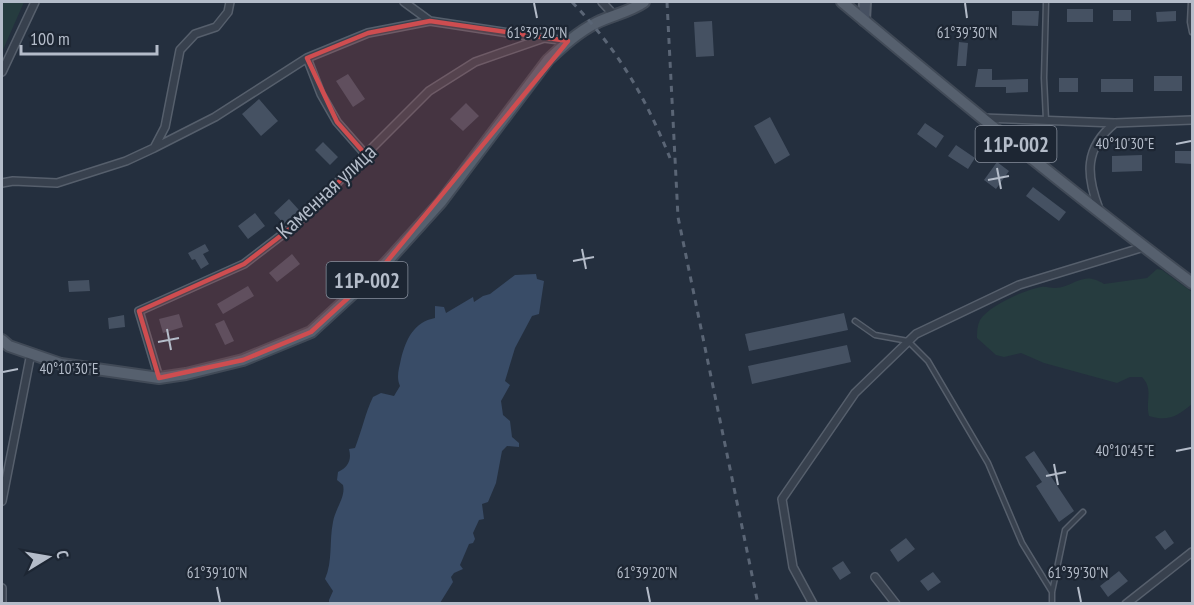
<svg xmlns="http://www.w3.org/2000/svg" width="1194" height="605" font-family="'PT Sans Narrow',sans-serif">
  <rect width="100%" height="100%" fill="#242f3e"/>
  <path fill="#263c3f" d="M2 2H24L2 52Z
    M1157 269 1162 270 1192 292V404C1177 416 1169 422 1149 416 1145 400 1154 390 1142 377H1130L1117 383 1044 363 1021 353 1004 357 996 355 977 338C977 332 977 326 980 320 989 305 1025 290 1041 287 1046 286 1050 288 1055 288 1075 287 1082 270 1104 284L1147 278Z"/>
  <path fill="#394c67" d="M536 274 537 279 544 281 539 314 532 316 515 348 505 381 510 385 501 401 503 415 510 421 512 437 519 443V447L507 446 502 451 496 483 488 502 482 504 484 519 479 520 473 533 475 539 473 543 469 544 460 565 463 569 454 573 451 577 453 582 440 603H329V600L333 591 325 579C333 561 329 541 333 522 335 509 346 497 343 485L337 480 338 472C348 467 352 460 349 449L355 448C362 430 365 414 373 397L381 393 394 396 400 386C396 377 399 369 401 359 406 339 414 322 435 318V306L444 307 446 313 473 297 474 302 483 296 490 294 515 275Z"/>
  <path fill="#455162" d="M1067 9H1093V22H1067Z
    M1113 10H1131V21H1113Z
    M1012 11H1039L1038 26 1012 25Z
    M1176 11V21L1157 22 1156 12Z
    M712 21 714 56 696 57 694 22Z
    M959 42 968 43 966 66H957Z
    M978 69H992V80L1028 79V92L1006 93V87H975Z
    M348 74 365 99 353 107 336 81Z
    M1154 76H1182V91H1154Z
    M1059 78H1078V92H1059Z
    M1101 79H1133V92H1101Z
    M259 99 278 121 261 136 242 114Z
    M466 103 479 116 463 131 450 119Z
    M770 117 790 155 775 164 754 126Z
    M925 123 944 136 936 148 917 134Z
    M323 142 338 157 330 165 315 150Z
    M956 145 975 158 968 169 948 156Z
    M1175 151H1192V164L1175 163Z
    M1142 155V171L1112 172V156Z
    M997 162 1009 171 996 189 984 180Z
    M1033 187 1066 212 1059 221 1026 196Z
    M289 199 299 210 284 224 274 213Z
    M255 213 265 226 248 239 238 226Z
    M205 244 209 251 203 254 209 264 201 269 195 259 192 260 188 253Z
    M292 254 300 264 277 282 269 273Z
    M89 280 90 291 69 292 68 281Z
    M248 286 254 296 223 314 217 304Z
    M844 313 848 330 749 351 745 334Z
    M179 314 183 327 163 333 159 319Z
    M124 315 125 327 109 329 108 318Z
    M224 320 234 341 225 345 215 324Z
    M847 345 851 362 752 384 748 366Z
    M1034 451 1074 511 1059 522 1036 486 1042 482 1025 457Z
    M1165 530 1174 543 1165 550 1155 537Z
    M906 538 915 549 898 562 890 550Z
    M843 561 851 573 840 580 832 568Z
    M1119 571 1128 581 1108 597 1100 586Z
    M933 572 941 582 928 591 920 581Z"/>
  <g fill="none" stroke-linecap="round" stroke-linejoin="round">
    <g stroke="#565f6c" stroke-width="7">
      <path id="lane" d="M1191 2 1190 22 1192 32
        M1046 120 1044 78 1046 2
        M855 321 875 335 908 341 928 361 988 463 1022 543 1052 592
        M1052 604V592L1065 530 1083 512"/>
    </g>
    <g stroke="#565f6c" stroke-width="10">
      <path id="street" d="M404 2 430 21
        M602 2 614 15
        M2 72 35 2
        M982 118 1115 123 1192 120
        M154 148 215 117 307 58
        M366 155 337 122 321 94 307 58 368 33 430 21 542 38
        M2 183 13 181 57 183 126 161 154 148 165 127 180 50 195 34 216 27 228 12 230 2
        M1099 209C1086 175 1084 148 1115 123
        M159 378 139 311 244 264 296 224 429 91 475 62 544 38 568 41
        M2 501 31 353
        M875 577 896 604
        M2 588V604
        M813 604 793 567 782 499 855 393 916 334 1019 285 1144 247
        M1126 604 1192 552"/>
    </g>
    <g stroke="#565f6c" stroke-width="14">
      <path id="secondary" d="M864 20 865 2"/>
    </g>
    <g stroke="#414a57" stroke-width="14">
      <path id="primary" d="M842 2C957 98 1072 193 1192 283
        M2 340 9 346 61 364 159 378 186 374 243 360 311 332 385 264 441 202 548 60C563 46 578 32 596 23 612 15 630 12 644 2"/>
    </g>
    <use href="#lane" stroke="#38414e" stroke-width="4"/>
    <use href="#street" stroke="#38414e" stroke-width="7"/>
    <use href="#secondary" stroke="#465061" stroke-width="10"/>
    <use href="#primary" stroke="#56606e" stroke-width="10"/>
    <path stroke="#5a6575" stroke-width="3" stroke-dasharray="6 6" stroke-linecap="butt" d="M572 2C618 50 645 96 670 158
      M667 2 678 217 758 604"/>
  </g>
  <path fill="#ce4d50" fill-opacity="0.2" stroke="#ce4d50" stroke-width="4.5" stroke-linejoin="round" d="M430 21 568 41 385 264 311 332 243 360 159 378 139 311 244 264 296 224 366 155 337 122 307 58 368 33Z"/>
  <path fill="none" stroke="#b4bcc9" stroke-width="2" d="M534 3 537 18M965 3 967 18M1176 144 1191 141M997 168 1001 189M988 180 1009 176M582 249 586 269M573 261 594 257M167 329 171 350M158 342 179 338M3 372 18 369M1176 451 1191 448M1054 464 1058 485M1046 476 1066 472M217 587 220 602M647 587 650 602M1078 587 1081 602"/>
  <g text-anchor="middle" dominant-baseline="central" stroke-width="4.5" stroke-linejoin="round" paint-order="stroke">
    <g fill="#1d2633" stroke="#878f9c" stroke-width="1.5">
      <rect x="975.5" y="126" width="81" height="36" rx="4.5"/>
      <rect x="326.5" y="262" width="81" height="36" rx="4.5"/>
    </g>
    <g font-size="21" font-weight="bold" fill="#b4bcc9">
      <text x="1016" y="144">11Р-002</text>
      <text x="367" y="280">11Р-002</text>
    </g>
    <g font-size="22" fill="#b4bcc9" stroke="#1d2633">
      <text transform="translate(326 191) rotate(-43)">Каменная улица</text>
    </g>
  </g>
  <g font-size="15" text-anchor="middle" fill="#b4bcc9" stroke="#1d2633" stroke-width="4.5" stroke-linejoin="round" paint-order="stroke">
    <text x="537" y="38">61°39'20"N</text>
    <text x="967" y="38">61°39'30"N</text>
    <text x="1125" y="149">40°10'30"E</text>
    <text x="69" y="374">40°10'30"E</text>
    <text x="1125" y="456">40°10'45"E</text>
    <text x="217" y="578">61°39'10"N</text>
    <text x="647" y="578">61°39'20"N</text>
    <text x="1078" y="578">61°39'30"N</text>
  </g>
  <rect width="1194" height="605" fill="none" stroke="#b4bcc9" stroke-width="6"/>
  <g transform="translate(48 557) rotate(79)" stroke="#1d2633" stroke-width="4.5" paint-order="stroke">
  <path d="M0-4.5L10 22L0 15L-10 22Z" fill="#b4bcc9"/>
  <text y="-9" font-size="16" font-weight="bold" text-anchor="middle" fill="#b4bcc9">С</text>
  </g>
  <path d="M21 45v9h136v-9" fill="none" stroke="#b4bcc9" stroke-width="3"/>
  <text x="30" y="45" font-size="18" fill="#b4bcc9" stroke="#1d2633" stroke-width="4.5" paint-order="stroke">100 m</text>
</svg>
